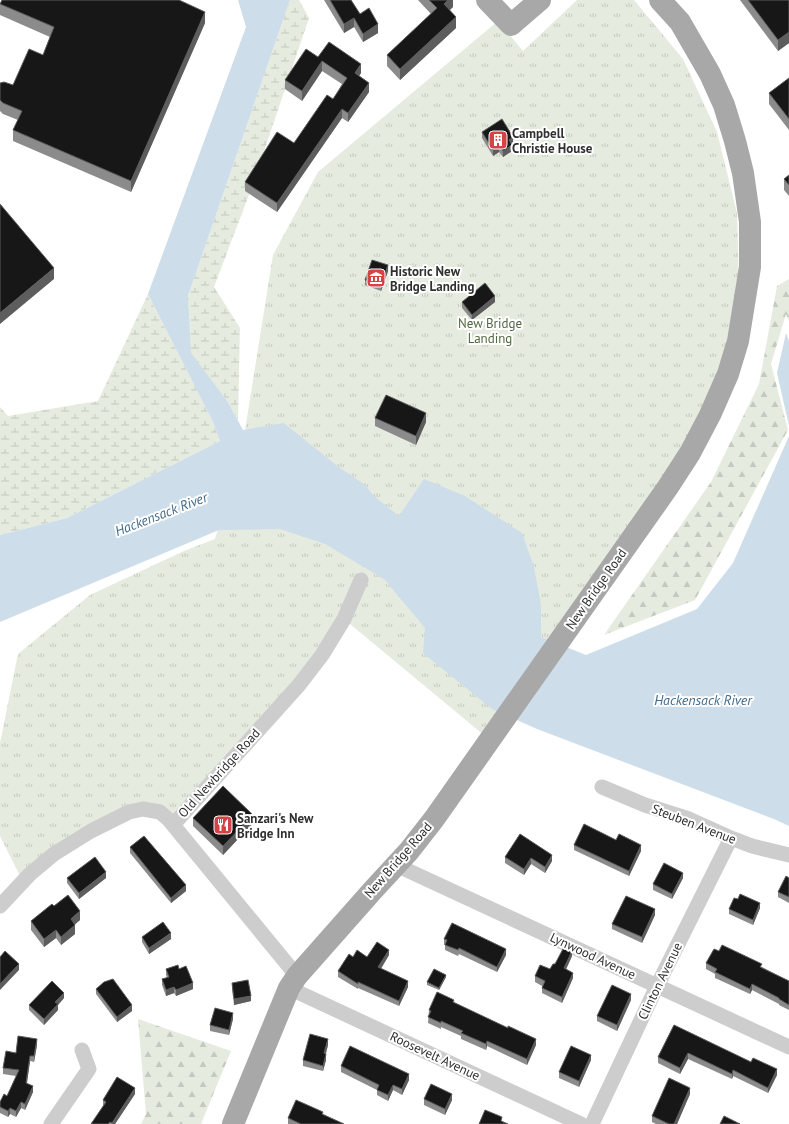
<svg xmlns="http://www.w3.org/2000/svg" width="789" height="1124" font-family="'PT Sans',sans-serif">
  <defs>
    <pattern id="forest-firs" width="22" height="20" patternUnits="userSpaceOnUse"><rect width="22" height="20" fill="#e5ebdf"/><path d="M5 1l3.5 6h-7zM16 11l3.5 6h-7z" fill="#c5cac0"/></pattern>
    <pattern id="wetland-marsh" width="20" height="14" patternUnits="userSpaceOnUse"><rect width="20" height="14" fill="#e5ebdf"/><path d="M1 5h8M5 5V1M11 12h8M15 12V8" fill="none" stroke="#c5cac0"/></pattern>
    <pattern id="park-tufts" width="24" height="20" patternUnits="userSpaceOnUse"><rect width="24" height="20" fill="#e5ebdf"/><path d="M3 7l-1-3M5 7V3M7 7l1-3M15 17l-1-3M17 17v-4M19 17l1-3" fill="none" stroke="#c5cac0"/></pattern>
  </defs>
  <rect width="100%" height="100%" fill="#fff"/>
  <path fill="url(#forest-firs)" d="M789 279V321L786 314 771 364 788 430 695 600 604 635 711 482 759 384 777 286Z
    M138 1019 231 1051 201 1124H141L146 1114Z"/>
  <path fill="url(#wetland-marsh)" d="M290 0H299L309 18 252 187 214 287 240 328 238 420 228 402 190 353 188 296Z
    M148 294 213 422 220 441 67 518 0 535V407L8 416 98 401Z"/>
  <path fill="url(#park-tufts)" d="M577 0H634L683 59 717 132 737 213 739 289 719 373 685 452 485 736 344 619 322 655 169 820 129 812 23 882 0 836V743L18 654 90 595 184 551 215 539 243 443 273 255 318 172 498 21 523 51Z"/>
  <path fill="#cddde9" d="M238 0H290L188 296 191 353 228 402 243 430 284 423 336 465 365 485 374 496 399 516 424 479 465 496 522 533 534 567 541 605V637L586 655 697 609 733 563 789 436V826L774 819 537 729 492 709 423 653 425 628 384 579 325 544 280 529 219 530 0 622V535L67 518 220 441 213 422 148 294 246 27Z
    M786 333 789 341V426L777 373Z"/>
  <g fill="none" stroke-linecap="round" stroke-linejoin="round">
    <path stroke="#cdcdcd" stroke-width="15" d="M602 787 645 805 689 819 731 838 752 846 789 855
      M173 825 299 685 322 655 344 619 361 580
      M396 865 789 1047
      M0 906 30 874 54 854 91 831 129 812 143 809 160 812 169 820 297 976
      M289 988 581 1124
      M51 1124 89 1069 82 1050
      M592 1124 657 986 731 838"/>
    <path stroke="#a8a8a8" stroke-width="22" d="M487 0 511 25 540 0
      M233 1124 289 988 297 976 373 890 409 851 434 819 668 487 690 453 710 415 728 374 738 341 750 267V222L743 173 735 141 724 105 710 74 680 22 660 0"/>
  </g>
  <path fill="#8b8b8b" d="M324 0H351L360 14 378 33 363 42 354 27 344 33Z
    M418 0H453V7L450 10 456 28 400 80 387 66V55L431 14Z
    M740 0H789V43L778 51Z
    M0 4 205 23 131 192 13 141V130L18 120 3 114 0 111V83L13 85 43 55 50 37 0 15Z
    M318 57 361 73 359 76 369 92 348 122 342 118 277 212 245 191V182L294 143 333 99 342 84 322 71 302 101 285 89V80Z
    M789 78V130L769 104V93Z
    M482 132 513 142 511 144 512 151 503 157 499 152 493 156 482 138Z
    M789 175V196L784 190V179Z
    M388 271 381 291 365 285V280Z
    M462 302H495L472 320 462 308Z
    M375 418 426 422 416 445 375 426Z
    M193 818 253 823 223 855 193 826Z
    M520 834 552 861 545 873 531 864 524 875 505 863V857Z
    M616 840 641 851 629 876 574 850V845Z
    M130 847 186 891 171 903 130 853Z
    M67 878H106L79 899 67 883Z
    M683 878 672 899 653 890V884Z
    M789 878V903L778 897V892Z
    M54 906 80 920 75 924V934L61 945 56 938 44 947 31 930V921Z
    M760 908 753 925 729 914V909Z
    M655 915 642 943 612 929V924Z
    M142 937 171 939 149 954 142 942Z
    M444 939 506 955 497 972 459 954 458 956 445 950V945H444Z
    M719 951 762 967 789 981V1010L779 1005V1004L752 990 750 994 715 978V974L706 969V963Z
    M389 955 381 969 408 987 399 1006 358 988V989L338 977V971L353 957H367Z
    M572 956 566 969 573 978 562 1003 542 993V986L535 982V976L550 969 555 964Z
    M166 969H179L193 989 176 996 174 993 166 996 162 985V979L167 978 166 975Z
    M446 977 439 990 427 985V982Z
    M232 983 251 1001 234 1005 232 989Z
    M96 989 132 1011 117 1022 96 994Z
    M64 998 58 1005V1010L44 1025 29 1010V1005Z
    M631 1000 617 1031 597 1021V1016Z
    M454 1003 536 1045 527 1065 487 1046 486 1050 461 1039V1036L441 1027V1029L428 1023 429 1010Z
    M233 1019 229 1035 210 1031V1025Z
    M674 1025 777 1075 768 1093 733 1076 732 1079 688 1059 680 1074 658 1063V1057Z
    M37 1045 34 1062 30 1061 27 1083 33 1092 25 1110 21 1108 16 1117 10 1114 8 1117 0 1113V1102L7 1096 16 1076 3 1074V1068Z
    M328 1045 326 1054V1060L323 1071 303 1066V1060Z
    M591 1060 579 1087 559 1078V1072Z
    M341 1066 409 1080 402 1095 393 1090 388 1101 377 1095V1090L341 1072Z
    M135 1094 115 1124H91L103 1106V1100Z
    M690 1094 677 1124H656L652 1122V1116Z
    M424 1099 452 1100 445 1115 424 1105Z
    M323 1115 344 1124H288V1118Z"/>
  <path fill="#5d5d5d" d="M448 0H453V7L444 15V4Z
    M205 12V23L131 192V181Z
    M456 17V28L400 80V69Z
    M354 18V27L344 33V24Z
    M378 24V33L363 42V34Z
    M789 32V43L778 51V40Z
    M322 61V71L302 101V91Z
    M361 64V73L355 82V73Z
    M369 83V92L348 122V113Z
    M342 109V118L277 212V203Z
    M513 137V142L509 145V140Z
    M512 145V151L503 157V151Z
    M499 146V152L493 156V150Z
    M388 265V271L381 291V285Z
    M54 268V279L0 324V313Z
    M495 296V302L472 320V315Z
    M426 413V422L416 445V436Z
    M253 815V823L223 855V846Z
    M641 845V851L629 876V871Z
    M552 855V861L545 873V867Z
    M531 858V864L524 875V869Z
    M106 872V878L79 899V893Z
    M683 873V878L672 899V894Z
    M186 885V891L171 903V898Z
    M760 903V908L753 925V920Z
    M655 909V915L642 943V937Z
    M80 911V920L71 928V919Z
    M75 925V934L61 945V937Z
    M56 930V938L44 947V939Z
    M171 933V939L149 954V948Z
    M506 949V955L497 972V967Z
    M389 950V955L378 973V967Z
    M572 951V956L564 974V968Z
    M19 964V970L0 990V984Z
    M573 973V978L562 1003V997Z
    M446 975V977L439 990V988Z
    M408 981V987L399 1006V1001Z
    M193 983V989L176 996V990Z
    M752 984V990L750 994V989Z
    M174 987V993L166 996V990Z
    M64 993V998L58 1005V1010L44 1025V1019L55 1002Z
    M631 994V1000L617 1031V1025Z
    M251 996V1001L234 1005V999Z
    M132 1005V1011L117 1022V1017Z
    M233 1013V1019L229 1035V1030Z
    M37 1039V1045L34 1062V1056Z
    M328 1039V1045L324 1059V1053Z
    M536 1039V1045L527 1065V1059Z
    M487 1041V1046L486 1050V1044Z
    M688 1053V1059L680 1074V1068Z
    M326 1054V1060L323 1071V1066Z
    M591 1055V1060L579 1087V1081Z
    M30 1056V1061L26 1089V1083Z
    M777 1069V1075L768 1093V1088Z
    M733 1070V1076L732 1079V1074Z
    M409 1074V1080L402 1095V1089Z
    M393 1085V1090L388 1101V1095Z
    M33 1086V1092L25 1110V1104Z
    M135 1088V1094L115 1124H112Z
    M690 1088V1094L677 1124H674Z
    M452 1094V1100L445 1115V1109Z
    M21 1102V1108L16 1117V1111Z
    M10 1108V1114L8 1117V1111Z"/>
  <path fill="#171717" stroke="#5d5d5d" d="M2 0H179L205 12 131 181 13 130 22 111 3 103 0 100V83L4 82 13 85 29 49 43 55 54 27 0 4Z
    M330 0H351L360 14 369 8 378 24 363 34 354 18 344 24Z
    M429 0H448L444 4 456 17 400 69 387 55 437 8Z
    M748 0H789V32L778 40Z
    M329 42 361 64 355 73 369 83 348 113 342 109 277 203 245 182 277 132 294 143 327 95 333 99 347 78 322 61 302 91 285 80 306 49 318 57Z
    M789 78V119L769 93Z
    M502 119 513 137 509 140 512 145 503 151 499 146 493 150 482 132Z
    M789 175V185L784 179Z
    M0 204 54 268 0 313Z
    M372 260 388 265 381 285 365 280Z
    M485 283 495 296 472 315 462 302Z
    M386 395 426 413 416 436 375 418Z
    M223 786 253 815 223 846 193 818Z
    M584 824 616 840 619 834 641 845 629 871 574 845Z
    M520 834 552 855 545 867 531 858 524 869 505 857Z
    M144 836 186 885 171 898 130 847Z
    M95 857 106 872 79 893 67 878Z
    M664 863 683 873 672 894 653 884Z
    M786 876 789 878V897L778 892Z
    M740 894 760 903 753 920 729 909 734 898 738 899Z
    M68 895 80 911 71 919 75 925 61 937 56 930 44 939 31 921 52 904 54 906Z
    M626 896 655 909 642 937 612 924Z
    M163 922 171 933 149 948 142 937Z
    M452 923 506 949 497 967 459 948 458 950 445 945 447 940 444 939Z
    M377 942 389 950 378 967 408 981 399 1001 358 982V984L338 971 349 954 353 957 357 950 367 957Z
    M722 945 762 964 760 967 789 981V1005L779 999V998L752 984 750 989 715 972 717 969 706 963 714 949 719 951Z
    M564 947 572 951 564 968 573 973 562 997 542 988 545 981 535 976 540 965 550 969 553 964H555Z
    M5 951 19 964 0 984V957Z
    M178 965 179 969 186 966 193 983 176 990 174 987 166 990 162 979 169 977 166 969Z
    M434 969 446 975 439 988 427 982Z
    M113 979 132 1005 117 1017 96 989 104 982Z
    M248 980 251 996 234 999 232 983Z
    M52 981 64 993 55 1002 58 1004 44 1019 29 1005Z
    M612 985 631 994 617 1025 597 1016Z
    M437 992 454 1000 453 1002 508 1028V1026L536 1039 527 1059 487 1041 486 1044 461 1033 463 1031 441 1021V1023L428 1017 431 1011 429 1010Z
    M215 1008 233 1013 229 1030 210 1025Z
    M674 1025 751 1062 753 1058 777 1069 768 1088 733 1070 732 1074 688 1053 680 1068 658 1057Z
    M310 1034 328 1039 324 1053 326 1054 323 1066 303 1060Z
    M18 1036 37 1039 34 1056H30L26 1083 33 1086 25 1104 21 1102 16 1111 10 1108 8 1111 0 1107V1102L4 1094 7 1096 19 1070 3 1068 6 1051 16 1053Z
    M350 1046 409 1074 402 1089 393 1085 388 1095 377 1090 379 1085 341 1066Z
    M571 1046 591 1055 579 1081 559 1072Z
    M117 1077 135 1088 112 1123 110 1122 108 1124H91L106 1102 103 1100Z
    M669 1078 690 1088 674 1124H669L652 1116Z
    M431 1084 452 1094 445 1109 424 1099Z
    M296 1100 323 1112 322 1114 344 1124H301L288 1118Z
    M485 1110 502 1117 501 1121 508 1124H479Z
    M724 1116 740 1124H720Z"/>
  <defs>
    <g id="building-square" transform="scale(1)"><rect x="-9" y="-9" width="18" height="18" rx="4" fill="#d64346" stroke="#fff"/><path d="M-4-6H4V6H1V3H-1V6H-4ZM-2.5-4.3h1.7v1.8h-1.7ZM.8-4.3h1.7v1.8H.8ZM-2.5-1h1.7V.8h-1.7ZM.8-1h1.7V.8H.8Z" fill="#fff"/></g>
    <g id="museum-square" transform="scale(1)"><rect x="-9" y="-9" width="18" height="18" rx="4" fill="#d64346" stroke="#fff"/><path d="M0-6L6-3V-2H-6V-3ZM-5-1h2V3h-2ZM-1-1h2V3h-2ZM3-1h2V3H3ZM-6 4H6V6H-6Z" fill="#fff"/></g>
    <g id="restaurant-square" transform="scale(1)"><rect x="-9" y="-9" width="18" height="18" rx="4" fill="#d64346" stroke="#fff"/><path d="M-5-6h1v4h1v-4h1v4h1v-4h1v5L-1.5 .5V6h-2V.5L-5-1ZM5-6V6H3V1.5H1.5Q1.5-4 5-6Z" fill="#fff"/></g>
  </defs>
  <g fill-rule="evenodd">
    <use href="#building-square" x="498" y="140"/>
    <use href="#museum-square" x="376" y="278"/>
    <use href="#restaurant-square" x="223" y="825"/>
  </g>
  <g text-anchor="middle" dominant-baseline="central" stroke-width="4" stroke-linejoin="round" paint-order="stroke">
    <g font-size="13" font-weight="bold" fill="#303030" stroke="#fff" text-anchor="start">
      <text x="512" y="133">Campbell<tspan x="512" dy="15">Christie House</tspan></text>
      <text x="390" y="271">Historic New<tspan x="390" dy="15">Bridge Landing</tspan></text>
      <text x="237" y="818">Sanzari's New<tspan x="237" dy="15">Bridge Inn</tspan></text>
    </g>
    <g font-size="13" fill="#516841" stroke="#fff">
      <text x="490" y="323">New Bridge<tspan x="490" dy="15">Landing</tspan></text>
    </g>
    <g font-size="13" fill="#303030" stroke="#fff">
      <text transform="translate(596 589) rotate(-55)">New Bridge Road</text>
      <text transform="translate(219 773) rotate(-48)">Old Newbridge Road</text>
      <text transform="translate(694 824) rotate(21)">Steuben Avenue</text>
      <text transform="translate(398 860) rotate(-49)">New Bridge Road</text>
      <text transform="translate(593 956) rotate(25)">Lynwood Avenue</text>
      <text transform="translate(660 981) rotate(-64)">Clinton Avenue</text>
      <text transform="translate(435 1056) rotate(25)">Roosevelt Avenue</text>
    </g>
    <g font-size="14" font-style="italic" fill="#446c8b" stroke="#fff">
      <text transform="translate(161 514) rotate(-21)">Hackensack River</text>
      <text x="703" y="700">Hackensack River</text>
    </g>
  </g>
</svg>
